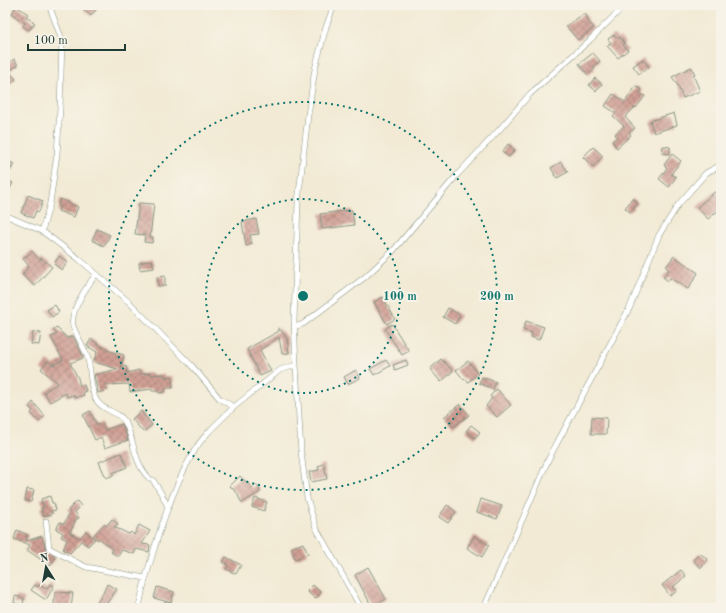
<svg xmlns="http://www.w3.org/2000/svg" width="726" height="613" font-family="'Old Standard TT',serif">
  <defs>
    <pattern id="building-cross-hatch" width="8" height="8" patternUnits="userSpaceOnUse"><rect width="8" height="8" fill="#d1a095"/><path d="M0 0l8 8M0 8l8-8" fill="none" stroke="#a9847a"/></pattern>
  </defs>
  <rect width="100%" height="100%" fill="#f7f3e8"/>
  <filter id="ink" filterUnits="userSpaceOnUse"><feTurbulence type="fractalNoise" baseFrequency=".025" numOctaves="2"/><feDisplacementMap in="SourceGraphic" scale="8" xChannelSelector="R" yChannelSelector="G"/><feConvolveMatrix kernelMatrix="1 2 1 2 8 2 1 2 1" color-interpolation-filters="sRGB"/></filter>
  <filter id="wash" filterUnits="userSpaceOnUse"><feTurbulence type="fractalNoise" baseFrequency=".012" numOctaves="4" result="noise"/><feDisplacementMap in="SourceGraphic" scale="16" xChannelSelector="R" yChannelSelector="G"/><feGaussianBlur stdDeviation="0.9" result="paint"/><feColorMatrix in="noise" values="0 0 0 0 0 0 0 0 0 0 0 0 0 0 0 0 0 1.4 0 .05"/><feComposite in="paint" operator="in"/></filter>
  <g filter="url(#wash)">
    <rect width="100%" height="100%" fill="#f2ead4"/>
    <g id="blocks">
      <path fill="url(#building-cross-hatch)" d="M88 5H95L98 7 91 16 84 10Z
        M16 6 28 14 26 17 35 23 29 30 23 26 25 23 12 14Z
        M585 13 588 19 587 20 594 28 578 40 566 26Z
        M614 35 618 39 620 37 625 43 623 45 628 50 618 58 607 46 611 43 608 39Z
        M593 53 600 61 593 67 595 69 588 75 579 64Z
        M14 59 18 65 9 71 5 66Z
        M643 59 649 67 639 74 633 66Z
        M691 67 695 74 693 75 700 91 683 98 677 84 672 77Z
        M8 70 16 79 8 86 5 83V73Z
        M595 78 602 84 596 91 589 85Z
        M636 86 642 90 640 93 645 96 636 108 635 107 625 117 635 128 629 133 631 135 617 148 612 141 617 137 615 134 624 126 613 116 616 113 605 106 613 94 625 102Z
        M674 113 677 125 654 133 650 121Z
        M508 144 515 150 509 157 502 152Z
        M663 146 670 147V154L662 153Z
        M593 147 603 156 593 167 583 157Z
        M672 154 681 161 671 174 676 177 669 187 659 179 667 168 664 165Z
        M5 159 14 164 6 179 13 183 5 197Z
        M561 162 568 172 557 178 551 168Z
        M716 191 721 197V208L708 219 697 207Z
        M28 195 43 201 39 212 36 211 33 218 21 213Z
        M633 198 638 203 630 212 625 208Z
        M60 199 78 207 74 217 58 211 60 206H58Z
        M139 203 154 204 150 237H153L152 243 144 242 145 235 135 234Z
        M352 210 354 225 322 229 320 214Z
        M256 219 259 234 250 235 252 244 246 246 242 222Z
        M97 229 110 235 104 246 92 240Z
        M32 251 40 260 41 258 52 267 35 286 22 275 29 266 23 259Z
        M59 256 68 262 62 270 54 264Z
        M674 256 698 273 688 289 670 278 668 281 663 277 669 270 666 267Z
        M152 260 154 268 140 270 139 263Z
        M165 276V286H158L157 277Z
        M383 297 395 319 387 324 374 302Z
        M55 305 59 312 52 317 47 310Z
        M448 308 460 315 455 324 443 317Z
        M526 321 544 327 539 340 531 337 532 333 523 330Z
        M392 324 409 351 402 355 385 329Z
        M56 327 67 338 73 336 81 352 83 358 70 363 78 378 80 386 84 385 86 391 83 392 84 395 75 398 74 395 67 397 66 393 50 402 44 392 58 383 41 369 48 361 53 365 63 360 51 337 57 334 53 330Z
        M278 327 287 338 289 353 282 354 279 337 260 350 271 371 260 376 247 349 279 331Z
        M33 332 41 333 39 345 31 344Z
        M91 339 102 347 107 348V350L124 355 121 368 126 366 127 373 139 370 140 374 151 373V375L164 374V377L172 376 173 388H165V392L159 393 158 391H152V389L130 392 129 384 105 385 107 390 98 393 94 375 118 369 94 362 97 352 87 346Z
        M441 359 453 371 441 382 430 369Z
        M386 360 390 366 374 375 370 369Z
        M406 360 408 365 395 370 393 365Z
        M468 361 478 374 468 382 466 379 464 380 456 370Z
        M356 370 360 378 348 384 344 377Z
        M482 377 496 382 493 389 479 383Z
        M497 389 511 405 497 417 486 406 492 398 490 396Z
        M33 402 45 416 39 422 31 413 33 411 29 407Z
        M460 404 469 415 453 427 444 417Z
        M90 411 97 425 102 423 105 430 122 424 128 440 105 448 101 437 95 440 83 415Z
        M141 411 152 425 143 432 132 419Z
        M592 417 607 418 606 434H591Z
        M471 425 480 432 475 438 466 431Z
        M121 453 127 467 113 473 114 475 106 478 99 462Z
        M324 464 327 479 311 482 309 472 319 470 318 466Z
        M240 476 252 488 257 485 260 490V492L242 503 238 496 239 495 230 486Z
        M27 489 34 490 31 502 25 501Z
        M50 496 52 503H54L56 510 51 511 52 514 43 516 41 508 44 507 41 499Z
        M255 498 267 502 264 511 252 507Z
        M481 499 502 506 497 519 477 512Z
        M77 501 81 506 75 512 79 518 76 519 70 533 80 538 86 531 95 539 88 546 81 541 70 553 63 550 67 540 61 537 63 533 56 529 60 522 64 524 70 512 68 510Z
        M447 505 456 512 448 523 439 517Z
        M112 519 118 524 114 527 129 534 131 532 134 535 139 525 150 531 142 544 150 545 149 552 136 549 134 554 122 550 118 556 111 552 113 550 99 538 98 540 93 536 101 527 104 524 106 526Z
        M17 530 28 535 26 541 42 536 46 550 55 558 50 566 27 550 30 545 14 539Z
        M474 536 489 545 482 557 467 548Z
        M303 543 308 554 295 559 291 548Z
        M700 553 708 560 701 568 693 560Z
        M226 557 241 565 236 574 226 569 228 565 223 562Z
        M368 567 386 599 372 607 355 575Z
        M681 570 686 576 673 587 677 591 670 596 662 585Z
        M50 584 54 586 46 600 31 590 35 585 38 587 39 585 46 589Z
        M107 584 117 589 104 607 97 603 103 593Z
        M313 585 321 593 315 599 307 591Z
        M157 587 174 592 171 603 154 598Z
        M55 592 73 593 71 608H58L54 605Z
        M15 596 24 598 23 605 14 603Z"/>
    </g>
  </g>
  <g filter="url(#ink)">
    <use href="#blocks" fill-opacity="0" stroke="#889484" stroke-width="1"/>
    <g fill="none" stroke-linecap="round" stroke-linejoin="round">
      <g stroke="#889484" stroke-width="6">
        <path id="street" d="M334 5 326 27 315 69 308 115 298 202 294 321 296 365 301 452 307 498 316 528 361 608
          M5 215 42 231 79 259 130 303 192 366 220 399 234 407 280 370 296 365
          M42 231 50 203 57 154 60 108 62 40 49 5
          M96 274C88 285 69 311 73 326 77 337 85 348 88 359 91 371 90 392 97 401 104 412 119 411 125 422 135 441 133 462 149 478
          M294 327 303 324 365 277 393 251 457 175 500 129 530 94 590 40 625 5
          M153 480 161 493 168 507
          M46 521 49 548 62 555 86 567 145 578
          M139 608C142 587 149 567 155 546 165 514 176 482 193 453 203 435 220 421 234 407
          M484 608 549 458 630 307 659 235 678 205 706 173 721 165"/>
      </g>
      <use href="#street" stroke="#fff" stroke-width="5"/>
    </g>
  </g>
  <g fill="none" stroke="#0f766e" stroke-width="2" stroke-dasharray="2 4">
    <circle cx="303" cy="296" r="97"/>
    <circle cx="303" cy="296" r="194"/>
  </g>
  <circle cx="303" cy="296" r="6" fill="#0f766e" stroke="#f7f3e8" stroke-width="2"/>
  <g font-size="12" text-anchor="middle" font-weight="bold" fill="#0f766e" stroke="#f7f3e8" stroke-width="4" stroke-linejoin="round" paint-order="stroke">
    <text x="400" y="300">100 m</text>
    <text x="497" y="300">200 m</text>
  </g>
  <rect width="726" height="613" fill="none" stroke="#f7f3e8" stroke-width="20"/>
  <g transform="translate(46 567) rotate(349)" stroke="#f7f3e8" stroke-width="3" paint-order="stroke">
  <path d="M0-3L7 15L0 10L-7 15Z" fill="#1f3d34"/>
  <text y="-6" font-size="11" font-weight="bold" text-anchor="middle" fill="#1f3d34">N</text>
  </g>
  <path d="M28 44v6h97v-6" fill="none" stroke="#1f3d34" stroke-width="2"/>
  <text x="34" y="44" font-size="12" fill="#1f3d34" stroke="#f7f3e8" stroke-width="3" paint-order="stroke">100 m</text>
</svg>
